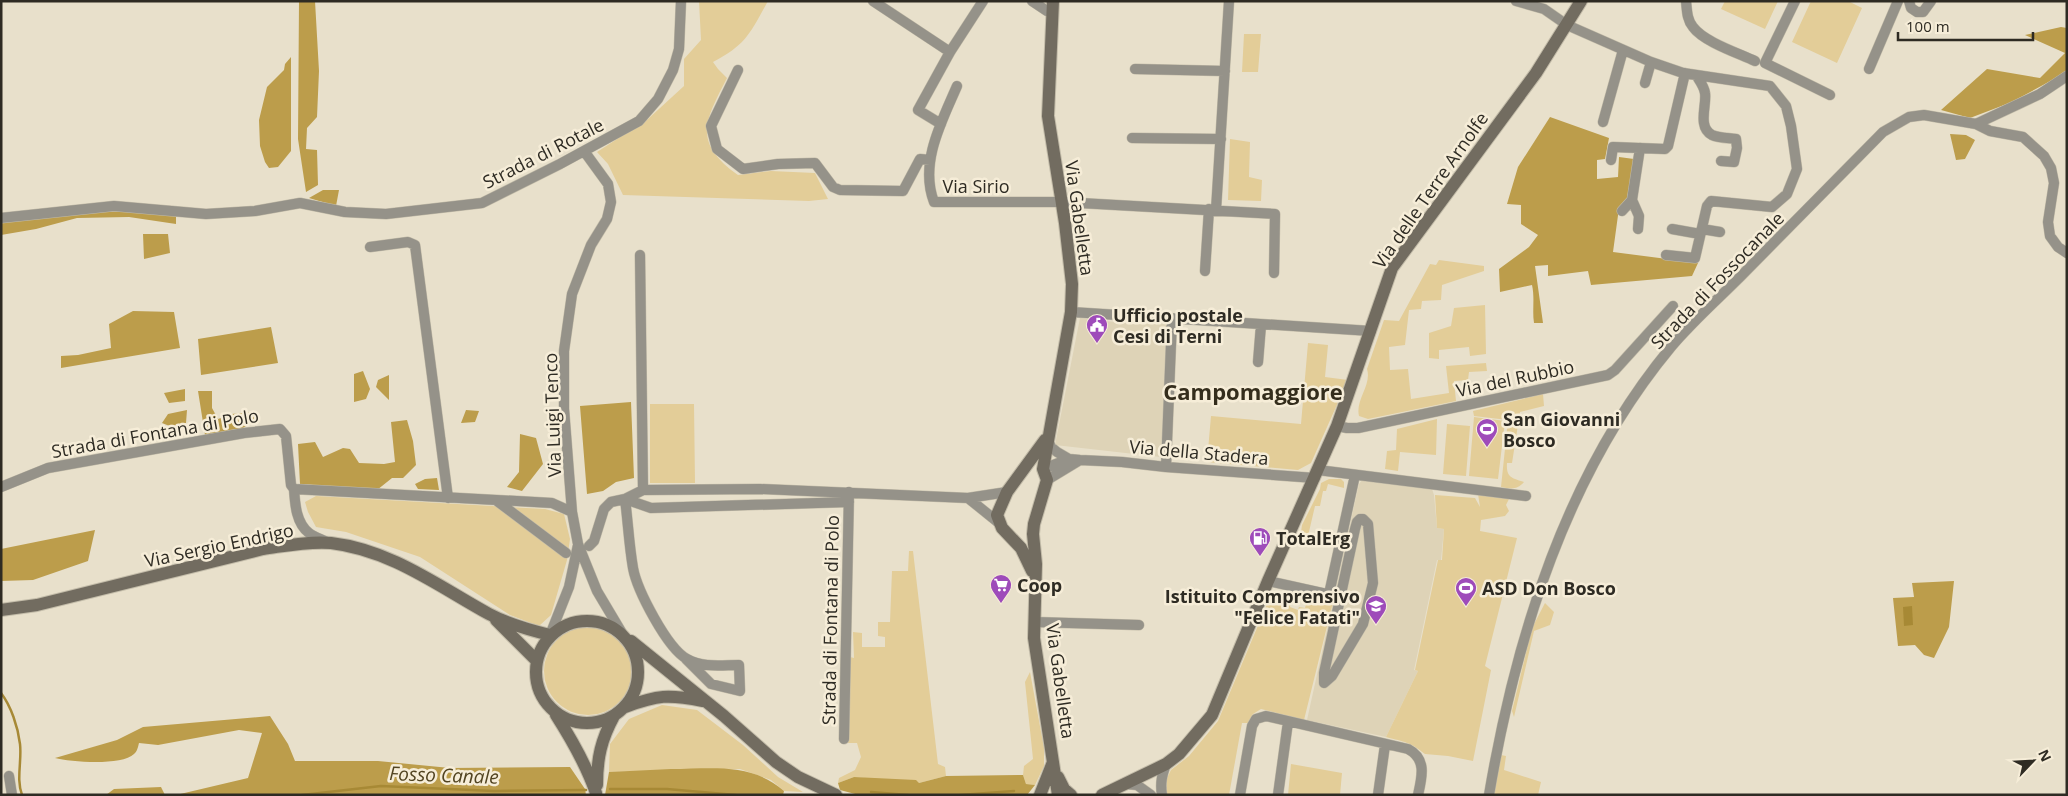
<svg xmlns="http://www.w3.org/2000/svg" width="2068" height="796" font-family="'Open Sans',sans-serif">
  <rect width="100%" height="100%" fill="#e8e0cb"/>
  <path fill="#ded3b7" d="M1080 318 1123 323H1168L1161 457 1055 445Z
    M1362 480 1432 489 1434 495 1437 528 1444 529 1441 560H1437L1414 670 1418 671 1386 737 1307 720 1359 484Z"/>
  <path fill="#e3cd98" d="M699 1H768C750 33 747 44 713 62L718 69 727 78C705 121 692 142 738 175L771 171 815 173 828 199 809 201 623 195 608 164 597 152 648 119 684 86V59L701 40Z
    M1725 1H1778L1765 29 1721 9Z
    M1811 1H1848L1862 8 1837 63 1792 42Z
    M1244 34H1261L1258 72H1242Z
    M1230 139 1250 142 1249 177 1262 180 1261 201 1228 200Z
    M1439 260 1484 266V271L1442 285 1441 300 1422 301 1421 309 1409 310 1405 345 1389 347 1390 370 1408 369 1411 399 1449 393 1446 366 1486 363 1487 371 1469 372 1468 380 1454 381 1456 401 1368 419 1359 416C1355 400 1372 385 1367 369L1384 320 1399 321 1430 264 1436 265Z
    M1485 305 1486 354 1470 356 1469 347 1439 350V359L1429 358V333L1451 326 1454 308Z
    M1308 343 1328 345 1325 377 1348 380 1311 463 1298 470 1207 462 1211 416 1301 424Z
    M1543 394 1544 406 1520 412 1512 463H1507C1506 478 1512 478 1524 482 1517 490 1511 489 1501 487L1508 420 1474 416 1473 411Z
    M650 404H694L695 483H650Z
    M1474 417 1505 421 1498 479 1469 476Z
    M1437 419 1436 455 1400 452 1398 471 1385 469 1387 451 1396 450 1397 429Z
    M1447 424 1470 426 1466 476 1443 474Z
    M1329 479H1341L1344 482V488L1328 484 1326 491H1323L1320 506H1315L1308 536 1304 535 1303 541 1300 539 1302 525 1320 489 1321 483Z
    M1478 494 1510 497 1506 505 1509 511 1505 516 1481 520 1480 531 1517 538 1485 666 1491 670 1473 761 1448 756 1425 754C1410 742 1405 742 1386 737L1418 671 1415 670 1438 560H1442L1444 529 1437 528 1435 495 1475 498 1480 507Z
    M316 496 545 509 564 514 570 539 567 560 551 615 539 626 510 615 420 557 346 532 316 527 308 512 305 502Z
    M909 551H913L938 764 945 767 946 776 919 783 854 777 838 783 839 778 855 770 861 757 857 743H848L850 657 854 658 853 632 862 633V647H885V637L878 636V622H890L892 571H908Z
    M1281 592 1293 594 1290 607 1298 610 1299 607 1305 608 1308 597 1333 602 1304 720 1261 709 1253 714 1248 723H1242L1229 795H1167L1166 788 1167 778 1171 770 1189 756 1218 721 1267 604 1273 594Z
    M1545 603 1554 612 1550 625 1534 631 1514 717 1512 711 1532 628Z
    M544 671a44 44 0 1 1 88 0a44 44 0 1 1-88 0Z
    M1030 672 1044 748V766L1035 785 1026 784 1023 775 1024 766 1033 759 1025 682Z
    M662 705 697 710 743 745 778 777 803 792 784 791 771 780 740 769 609 772 610 744 629 719Z
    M1501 755 1506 756 1504 770 1541 782 1538 795H1494Z
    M1291 764 1342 773 1340 795H1288Z"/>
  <path fill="#bc9d4b" d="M299 1H315L319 71 317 117 307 128 306 149 317 150 318 185 306 192 298 139Z
    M2061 27 2067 28V72L2012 102 1970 118 1941 110 1987 69 2040 78 2065 53 2025 35Z
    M291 57V151L278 167 269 168 265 162 260 146 259 120 267 87 284 70 285 64Z
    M1550 117 1609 138 1605 159 1597 160V179L1618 177 1619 157 1634 159 1627 199 1619 208 1613 252 1698 263 1692 276 1591 285 1588 271 1548 276V265L1535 266 1543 323H1534C1532 310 1535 298 1532 285L1500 292 1499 269 1529 247 1538 235 1521 224V205L1507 204 1518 167Z
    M1950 134 1966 135 1975 140 1965 159 1956 160Z
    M323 190H339L336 206 309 198Z
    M127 211 176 216V224L129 217 77 218 36 229 1 235V223L76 213Z
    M143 234H168L170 253 144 259Z
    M133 311 174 312 180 348 61 368V356L78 355 111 348 109 324Z
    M271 327 278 363 201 375 198 339Z
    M363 371 370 389 366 399 354 402V374Z
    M389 375V400L376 387 378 380Z
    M185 389V401L169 403 164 393Z
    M198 391H212V408L218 419 232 414 252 412 255 421 243 428 205 435Z
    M631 402 634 478 616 482 603 491 587 494 580 406Z
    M187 410 186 423 172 427 162 423 168 414Z
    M466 410 479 411 475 422 461 423Z
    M407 420 413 441 416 465 403 478H392L377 490 300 484 298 444 315 442 323 457 343 448 350 449 359 463 384 464 395 462 391 422Z
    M520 434 536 438 543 464 522 491 507 487 519 472Z
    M437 478 439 490 418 489 415 484 425 479Z
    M95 530 88 561 33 580 1 581V549Z
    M1954 581 1949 627 1934 658 1924 655 1915 645 1898 646 1893 598 1914 597 1912 583Z
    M270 716 288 744 295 761H378L450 768 570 767 585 789 586 795H176L248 778 262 733 239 730 158 745 139 743C138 747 137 752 134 754 122 766 71 762 55 758L117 740 143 727Z
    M671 769C712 769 751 762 784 791L783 795H605L609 772Z
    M1023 775 1026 784 1035 785 1027 795H859L840 790 838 783 854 777 916 780 919 783 946 776Z
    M161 787 165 795H106L114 789Z"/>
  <path fill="#a78935" d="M1912 606 1913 625 1904 626 1903 607Z"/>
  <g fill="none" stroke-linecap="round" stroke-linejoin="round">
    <path stroke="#a78935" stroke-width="2.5" d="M1 693C11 706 18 727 20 744 22 761 16 779 22 795
      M610 789H667L736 795
      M871 792 908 795
      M302 795 381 786 494 791 586 790
      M960 795 1014 791"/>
    <g stroke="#c3bca9" stroke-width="11">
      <path id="street" d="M873 1 950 52
        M1032 1 1047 11 1053 12
        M1516 1 1544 9 1567 25 1651 62 1683 73 1770 86 1786 106 1791 126 1797 169 1787 194 1772 207 1711 201 1707 206 1695 258 1666 255
        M1686 1C1687 11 1687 20 1693 27 1704 42 1738 53 1755 61
        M1795 1 1765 63 1830 95
        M1909 1 1911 8 1917 12H1923L1931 1
        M1135 69 1225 71
        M1869 69 1898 1
        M738 70 711 126 717 149 743 169 778 164 815 163 833 187 840 190 903 191 920 159 930 160
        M1696 75C1699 80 1704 86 1705 93 1707 105 1697 127 1712 135 1718 138 1729 138 1736 139L1737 148 1734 162 1721 161
        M1645 83 1651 62
        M957 86C942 121 919 163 934 202H1062L1275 214 1274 273
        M1603 122 1623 50
        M941 124 918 110 950 52 983 1
        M1976 124 1990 131 2023 137 2044 156 2051 168 2054 183 2048 222 2050 236 2058 247 2067 253
        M1132 138 1221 139
        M584 151 608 184 611 202 607 219 591 245 572 294 564 351V409L572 512 578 544 597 591 622 633
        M1611 160 1613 147 1665 149 1668 146 1685 73
        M1216 210 1229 1
        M1622 211 1632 200
        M1 218 114 206 206 214 255 211 300 203 345 212 386 214 482 203 560 164 639 121 658 99 673 70 679 49 681 1
        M1638 229 1639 216 1632 200 1640 148
        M1672 229 1700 234
        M1702 229 1720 232
        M370 247 408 242 415 245 448 498
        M640 255 643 490
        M1205 271 1209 209
        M1071 312 1371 331
        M1258 362 1261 325
        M1337 426 1347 428H1358L1608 375 1615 370 1673 306
        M1047 438 1051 447 1057 452 1069 459 1080 460 1122 462 1166 467 1315 478
        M1166 467 1172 319
        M1043 469 1069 459
        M1318 470 1526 496
        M1047 480 1080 460
        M1 487 48 468 244 433 280 429 286 436 291 485 294 489 552 503 572 512
        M294 489C295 504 296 523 309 533 314 537 321 539 327 542
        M968 498 999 523
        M625 499C628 522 629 545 633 568 637 590 667 648 687 659 703 668 721 665 739 665L740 691 711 684 686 659
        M625 499 651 508 849 502
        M497 501 566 553
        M1360 519H1363L1368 524 1373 583 1363 624 1332 676 1324 683V673L1355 529 1357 522Z
        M589 546 594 541 604 509 611 502 625 499 643 490 760 489 968 498 1007 492
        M1268 581 1336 596
        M1329 594 1355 475
        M1034 622 1139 625
        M550 635 569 587 578 545
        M844 739 849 492
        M9 776 12 795
        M1126 784 1137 785 1151 795
        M1162 795C1160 783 1162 775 1166 764
        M1240 795 1252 726 1256 719 1266 716 1408 749C1427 759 1422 777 1418 795
        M1278 795 1288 722
        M1378 795 1385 745
        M1489 795C1516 636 1567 472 1671 347 1692 322 1718 299 1741 276 1788 228 1836 180 1883 132L1909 117 1924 115 1976 124 2040 94 2067 76"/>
    </g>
    <g stroke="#c3bca9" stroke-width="14">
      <path id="secondary" d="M1053 1 1048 116 1065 223 1072 284 1071 312 1043 469 1047 480 1034 524 1033 534 1036 564 1034 638 1058 795
        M1032 571 1021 548 1002 528 997 515 1007 492 1045 440
        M1 610 37 605 263 549C285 546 308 541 331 543 391 550 438 586 489 614 508 624 529 630 550 635
        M496 620 536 660
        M536 672a51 51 0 1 1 102 0a51 51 0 1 1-102 0Z
        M631 641 724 716 776 762 798 777 836 795
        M625 707C658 695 668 694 703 701
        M556 715C572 740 586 764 596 793
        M1058 777 1064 789 1071 795
        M597 785C597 758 601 740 614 716
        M1040 795 1053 762
        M1102 795 1166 764 1179 754 1212 715 1268 581 1337 426 1392 268 1536 73 1581 1"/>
    </g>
    <use href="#street" stroke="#959289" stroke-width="10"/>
    <use href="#secondary" stroke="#726c60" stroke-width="12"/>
  </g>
  <defs>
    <g id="civic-pin" transform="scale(1.125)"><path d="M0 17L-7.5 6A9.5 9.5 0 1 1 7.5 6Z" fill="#9e4bba" stroke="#f6edd8"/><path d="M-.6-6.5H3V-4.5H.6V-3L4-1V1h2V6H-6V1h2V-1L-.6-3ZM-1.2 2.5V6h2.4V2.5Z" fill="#fff"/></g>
    <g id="stadium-pin" transform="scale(1.125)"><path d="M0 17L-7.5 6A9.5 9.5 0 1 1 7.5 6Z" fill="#9e4bba" stroke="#f6edd8"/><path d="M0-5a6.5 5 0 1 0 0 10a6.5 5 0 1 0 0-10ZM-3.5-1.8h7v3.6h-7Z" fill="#fff"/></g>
    <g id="fuel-pin" transform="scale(1.125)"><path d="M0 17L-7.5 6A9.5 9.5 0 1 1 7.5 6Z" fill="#9e4bba" stroke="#f6edd8"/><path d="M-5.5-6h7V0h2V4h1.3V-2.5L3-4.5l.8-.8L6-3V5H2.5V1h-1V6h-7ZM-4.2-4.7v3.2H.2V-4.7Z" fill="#fff"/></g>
    <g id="supermarket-pin" transform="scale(1.125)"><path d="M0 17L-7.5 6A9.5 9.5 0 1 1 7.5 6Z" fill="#9e4bba" stroke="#f6edd8"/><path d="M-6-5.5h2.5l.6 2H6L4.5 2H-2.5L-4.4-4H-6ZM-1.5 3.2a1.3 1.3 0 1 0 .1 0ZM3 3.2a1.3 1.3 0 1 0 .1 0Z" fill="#fff"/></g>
    <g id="school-pin" transform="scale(1.125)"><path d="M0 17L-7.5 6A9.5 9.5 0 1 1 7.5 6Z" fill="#9e4bba" stroke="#f6edd8"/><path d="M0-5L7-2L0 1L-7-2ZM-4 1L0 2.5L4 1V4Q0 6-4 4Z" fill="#fff"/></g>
  </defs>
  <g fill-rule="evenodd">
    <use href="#civic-pin" x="1097" y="325"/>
    <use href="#stadium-pin" x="1487" y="429"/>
    <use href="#fuel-pin" x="1260" y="538"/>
    <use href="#supermarket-pin" x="1001" y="585"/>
    <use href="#stadium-pin" x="1466" y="588"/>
    <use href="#school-pin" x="1376" y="606"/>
  </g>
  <g text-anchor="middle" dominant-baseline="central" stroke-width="5" stroke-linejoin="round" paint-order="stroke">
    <g font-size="18" fill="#2e2b23" stroke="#f6edd8">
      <text transform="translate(543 153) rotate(-27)">Strada di Rotale</text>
      <text x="976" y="186">Via Sirio</text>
      <text transform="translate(1430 190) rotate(-55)">Via delle Terre Arnolfe</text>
      <text transform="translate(1080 218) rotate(82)">Via Gabelletta</text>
      <text transform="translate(1717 280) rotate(-46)">Strada di Fossocanale</text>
      <text transform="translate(1515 378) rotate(-12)">Via del Rubbio</text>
      <text transform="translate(552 415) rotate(-92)">Via Luigi Tenco</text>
      <text transform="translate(155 433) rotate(-10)">Strada di Fontana di Polo</text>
      <text transform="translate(1199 452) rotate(5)">Via della Stadera</text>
      <text transform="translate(219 545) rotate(-12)">Via Sergio Endrigo</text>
      <text transform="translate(830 620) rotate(-89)">Strada di Fontana di Polo</text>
      <text transform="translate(1061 681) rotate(82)">Via Gabelletta</text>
    </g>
    <g font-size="18" font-weight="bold" fill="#2e2b23" stroke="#f6edd8" text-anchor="start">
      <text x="1113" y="315">Ufficio postale<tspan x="1113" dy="21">Cesi di Terni</tspan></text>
      <text x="1503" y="419">San Giovanni<tspan x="1503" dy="21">Bosco</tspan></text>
      <text x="1276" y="538">TotalErg</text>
      <text x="1017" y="585">Coop</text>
      <text x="1482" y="588">ASD Don Bosco</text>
      <text x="1360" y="596" text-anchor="end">Istituito Comprensivo<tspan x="1360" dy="21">"Felice Fatati"</tspan></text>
    </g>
    <g font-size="19" font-style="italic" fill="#514320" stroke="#f6edd8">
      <text transform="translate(444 775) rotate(2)">Fosso Canale</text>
    </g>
    <g font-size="22" font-weight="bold" fill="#342d1c" stroke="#f6edd8">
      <text x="1253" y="391">Campomaggiore</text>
    </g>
  </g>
  <rect width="2068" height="796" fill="none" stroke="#2e2b23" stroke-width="5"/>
  <g transform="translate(2033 761) rotate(65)" stroke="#f6edd8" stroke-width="4" paint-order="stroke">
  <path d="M0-4L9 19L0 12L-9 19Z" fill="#2e2b23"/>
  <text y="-8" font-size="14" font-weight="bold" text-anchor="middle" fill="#2e2b23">N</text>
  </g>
  <path d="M1898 32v8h135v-8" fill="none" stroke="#2e2b23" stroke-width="2.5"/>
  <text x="1906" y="32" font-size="15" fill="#2e2b23" stroke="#f6edd8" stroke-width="4" paint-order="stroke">100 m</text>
</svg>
